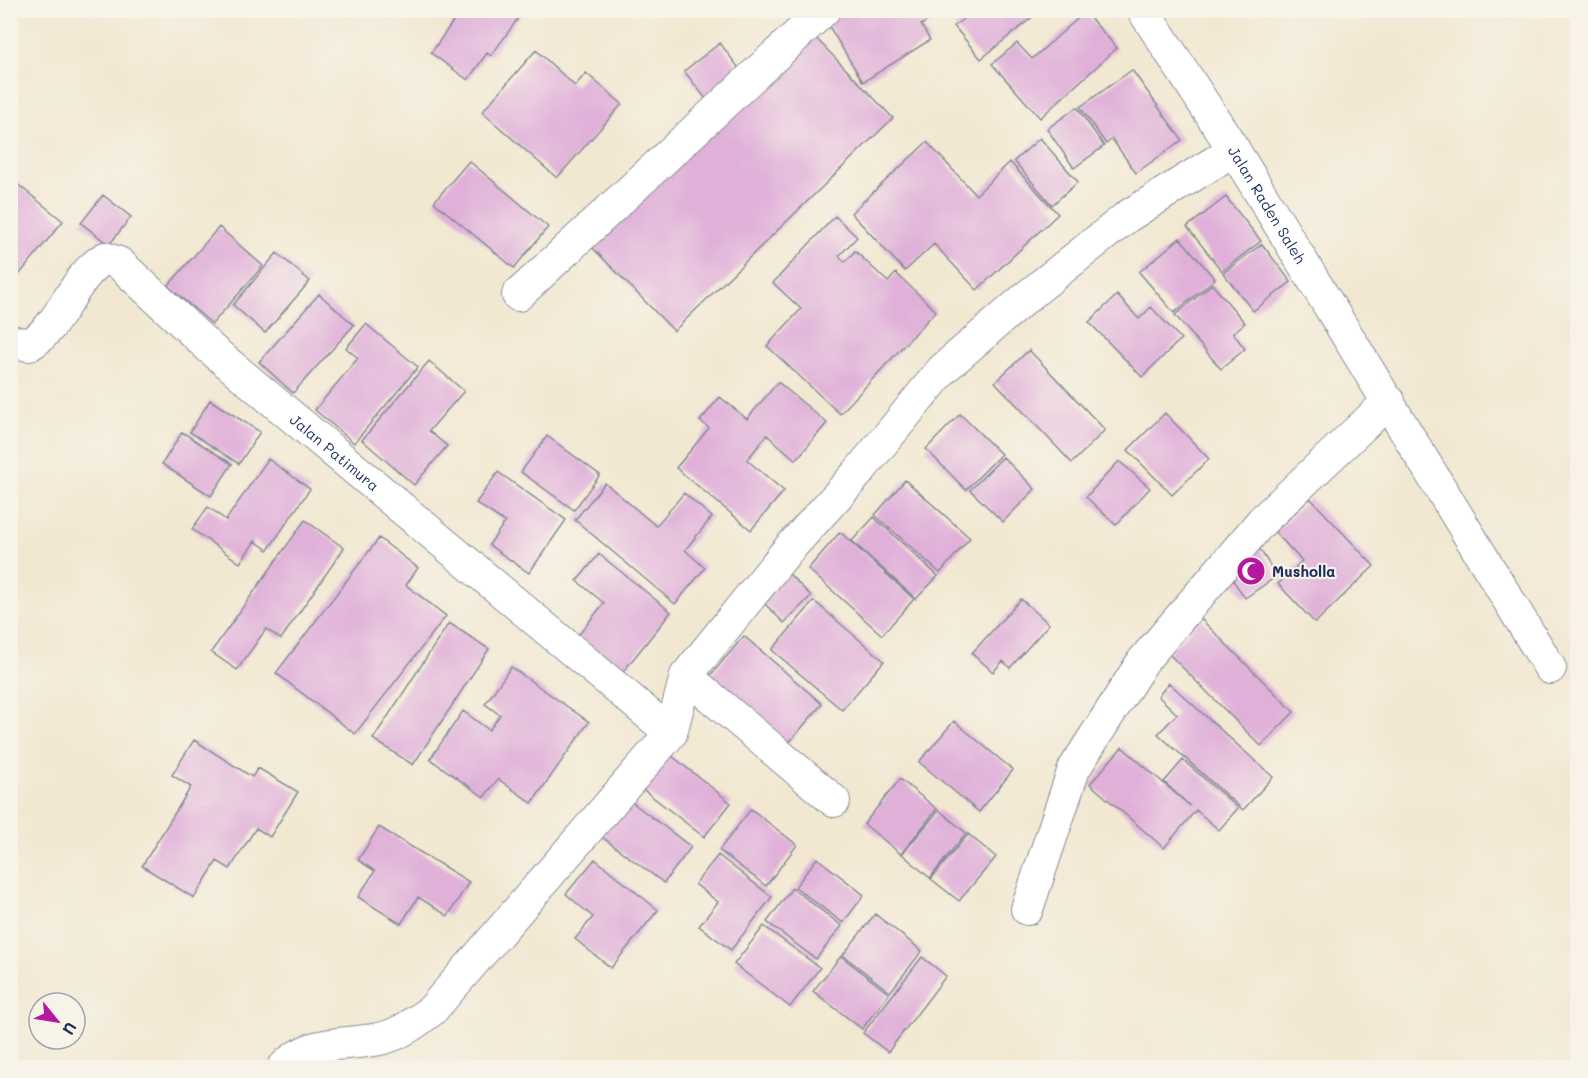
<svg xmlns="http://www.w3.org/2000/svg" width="1588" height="1078" font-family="Mali,sans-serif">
  <rect width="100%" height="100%" fill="#f7f3e8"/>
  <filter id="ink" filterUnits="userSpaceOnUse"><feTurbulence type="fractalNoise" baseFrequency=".0167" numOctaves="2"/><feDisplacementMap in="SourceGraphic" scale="12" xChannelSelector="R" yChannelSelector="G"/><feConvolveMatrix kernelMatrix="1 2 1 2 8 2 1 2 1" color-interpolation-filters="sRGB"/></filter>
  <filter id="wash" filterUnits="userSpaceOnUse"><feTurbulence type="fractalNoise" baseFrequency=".008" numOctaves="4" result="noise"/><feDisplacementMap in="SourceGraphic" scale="24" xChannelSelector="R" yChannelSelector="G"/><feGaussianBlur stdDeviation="1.35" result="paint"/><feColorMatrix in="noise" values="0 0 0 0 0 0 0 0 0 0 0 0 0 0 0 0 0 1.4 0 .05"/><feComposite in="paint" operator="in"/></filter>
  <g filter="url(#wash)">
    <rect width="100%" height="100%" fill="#f2e8d2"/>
    <g id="blocks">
      <path fill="#e0b0d9" d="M461 10H524L491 56 487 53 468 80 431 53Z
        M847 10H944L921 25 930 40 863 82 827 23Z
        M974 10H1041L981 59 954 26Z
        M1085 12 1117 48 1040 118 992 64 1017 43 1032 59Z
        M810 32 893 118 674 331 585 240Z
        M720 43 741 71 706 99 684 71Z
        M536 50 575 86 586 73 622 104 557 178 482 112Z
        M1132 70 1182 140 1136 173 1112 139 1106 144 1080 107Z
        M1077 107 1104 146 1074 168 1047 129Z
        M1040 138 1078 182 1052 205 1014 161Z
        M927 142 976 195 1010 162 1058 214 977 290 934 244 905 271 851 213Z
        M469 161 548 227 514 268 434 202Z
        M10 178 63 221 10 286Z
        M103 195 131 217 109 245 81 223Z
        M1226 197 1261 241 1222 271 1187 227Z
        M835 216 857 237 839 256 845 262 855 251 888 282 896 273 936 311 840 414 767 346 801 309 773 283Z
        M219 227 263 266 212 324 168 286Z
        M1180 238 1215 279 1174 313 1139 272Z
        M1262 244 1291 282 1253 311 1223 273Z
        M277 253 310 281 265 333 233 305Z
        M1212 284 1245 323 1233 333 1245 349 1221 369 1175 315Z
        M319 294 354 325 293 393 259 362Z
        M1117 295 1139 319 1151 307 1181 339 1142 377 1089 322Z
        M366 324 418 367 354 443 315 410 358 358 346 348Z
        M1029 350 1105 430 1072 463 995 382Z
        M429 361 464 391 429 431 447 446 414 485 362 440Z
        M778 382 827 423 796 460 767 435 747 460 784 491 751 530 676 468 709 428 700 421 720 397 747 419Z
        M210 400 260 432 239 464 190 432Z
        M1165 413 1209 459 1172 495 1128 450Z
        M960 414 1001 454 966 490 926 449Z
        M182 432 232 464 211 496 162 464Z
        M547 436 600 475 574 510 521 472Z
        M1003 457 1035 489 1003 522 970 490Z
        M268 459 310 489 268 550 255 541 240 563 192 529 208 507 226 520Z
        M1119 461 1150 488 1116 525 1086 497Z
        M498 472 566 520 529 573 489 545 505 522 476 503Z
        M905 480 970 538 940 573 875 515Z
        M605 483 656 526 684 493 712 517 685 550 705 568 675 604 575 520Z
        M1310 498 1374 566 1315 623 1278 584 1302 561 1275 532Z
        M874 517 938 576 916 599 852 541Z
        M305 520 344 548 281 639 266 629 237 670 211 652Z
        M840 532 914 599 882 635 808 569Z
        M379 538 418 568 406 585 446 616 355 734 276 673Z
        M1257 545 1277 576 1245 598 1224 567Z
        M599 554 671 612 622 673 577 637 604 603 577 581Z
        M788 573 811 596 784 623 761 600Z
        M1021 599 1049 624 1010 668 1003 661 993 672 972 653Z
        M814 601 884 661 842 710 772 650Z
        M1201 619 1294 712 1261 746 1168 653Z
        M449 623 489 649 413 765 373 739Z
        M744 636 822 704 787 745 709 677Z
        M511 667 589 722 532 803 498 779 484 797 430 759 463 711 489 730 500 715 485 704Z
        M1169 683 1273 777 1243 810 1158 734 1177 714 1158 696Z
        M954 721 1013 770 979 812 919 762Z
        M194 740 252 777 258 768 298 792 270 837 256 828 230 869 217 861 194 898 142 866 191 787 172 775Z
        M1122 747 1190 806 1164 782 1183 760 1238 808 1219 830 1196 810 1164 848 1090 784Z
        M667 752 731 803 704 837 640 787Z
        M900 779 937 809 901 854 864 824Z
        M629 800 691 847 664 883 602 837Z
        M751 809 797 845 766 886 719 850Z
        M939 810 966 833 930 878 902 854Z
        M379 827 469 882 448 916 418 897 401 924 358 897 375 871 358 860Z
        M968 834 996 857 959 901 931 879Z
        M718 855 772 897 731 950 699 926 718 902 695 884Z
        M817 858 864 895 843 923 795 887Z
        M595 859 658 910 611 968 575 939 593 917 566 894Z
        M792 888 842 926 816 959 767 922Z
        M875 914 922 951 890 992 843 955Z
        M764 926 820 968 790 1007 734 964Z
        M841 956 889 994 862 1029 813 991Z
        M922 957 946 976 888 1052 863 1033Z"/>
    </g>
  </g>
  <g filter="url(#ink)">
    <use href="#blocks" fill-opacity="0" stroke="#868c98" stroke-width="1.5"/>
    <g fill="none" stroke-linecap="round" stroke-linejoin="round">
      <g stroke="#868c98" stroke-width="34">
        <g id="minor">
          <path id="s1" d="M1143 10 1234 150 1550 668"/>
          <path d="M518 295 824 10"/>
          <path id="s2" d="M10 341 29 345C63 325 71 278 105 258L119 263 211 349 671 733"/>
          <path d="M686 676 834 801"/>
          <path d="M1027 909 1074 769 1143 661 1262 521 1389 401"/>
          <path d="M283 1068C309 1039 345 1046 379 1039 400 1035 416 1022 432 1010L671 733 686 676 787 551 856 475 943 369 1024 299 1128 216 1234 150"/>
        </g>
      </g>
      <use href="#minor" stroke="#fff" stroke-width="32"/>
    </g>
  </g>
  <defs>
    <g id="mosque-disc" transform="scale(1.5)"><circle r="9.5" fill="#b5179e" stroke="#f7f3e8"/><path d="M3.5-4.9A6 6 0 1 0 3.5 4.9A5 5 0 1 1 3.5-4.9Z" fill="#fff"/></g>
  </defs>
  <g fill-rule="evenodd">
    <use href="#mosque-disc" x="1251" y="571"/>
  </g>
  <g text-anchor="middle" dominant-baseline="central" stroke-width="4.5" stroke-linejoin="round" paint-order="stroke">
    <g font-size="15" fill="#1b2f5e" stroke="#f7f3e8">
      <text stroke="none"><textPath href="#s1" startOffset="231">Jalan Raden Saleh</textPath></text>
      <text stroke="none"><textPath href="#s2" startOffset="438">Jalan Patimura</textPath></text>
    </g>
    <g font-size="15" font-weight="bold" fill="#1b2f5e" stroke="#f7f3e8" text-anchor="start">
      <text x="1272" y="571">Musholla</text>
    </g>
  </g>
  <rect width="1588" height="1078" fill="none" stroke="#f7f3e8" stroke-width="36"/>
  <g transform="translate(57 1021) rotate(120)"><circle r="28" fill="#f7f3e8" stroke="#9fa5b1" stroke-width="1.5"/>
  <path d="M0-4.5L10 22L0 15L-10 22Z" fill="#b5179e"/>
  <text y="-9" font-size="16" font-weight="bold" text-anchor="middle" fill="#1b2f5e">U</text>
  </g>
</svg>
